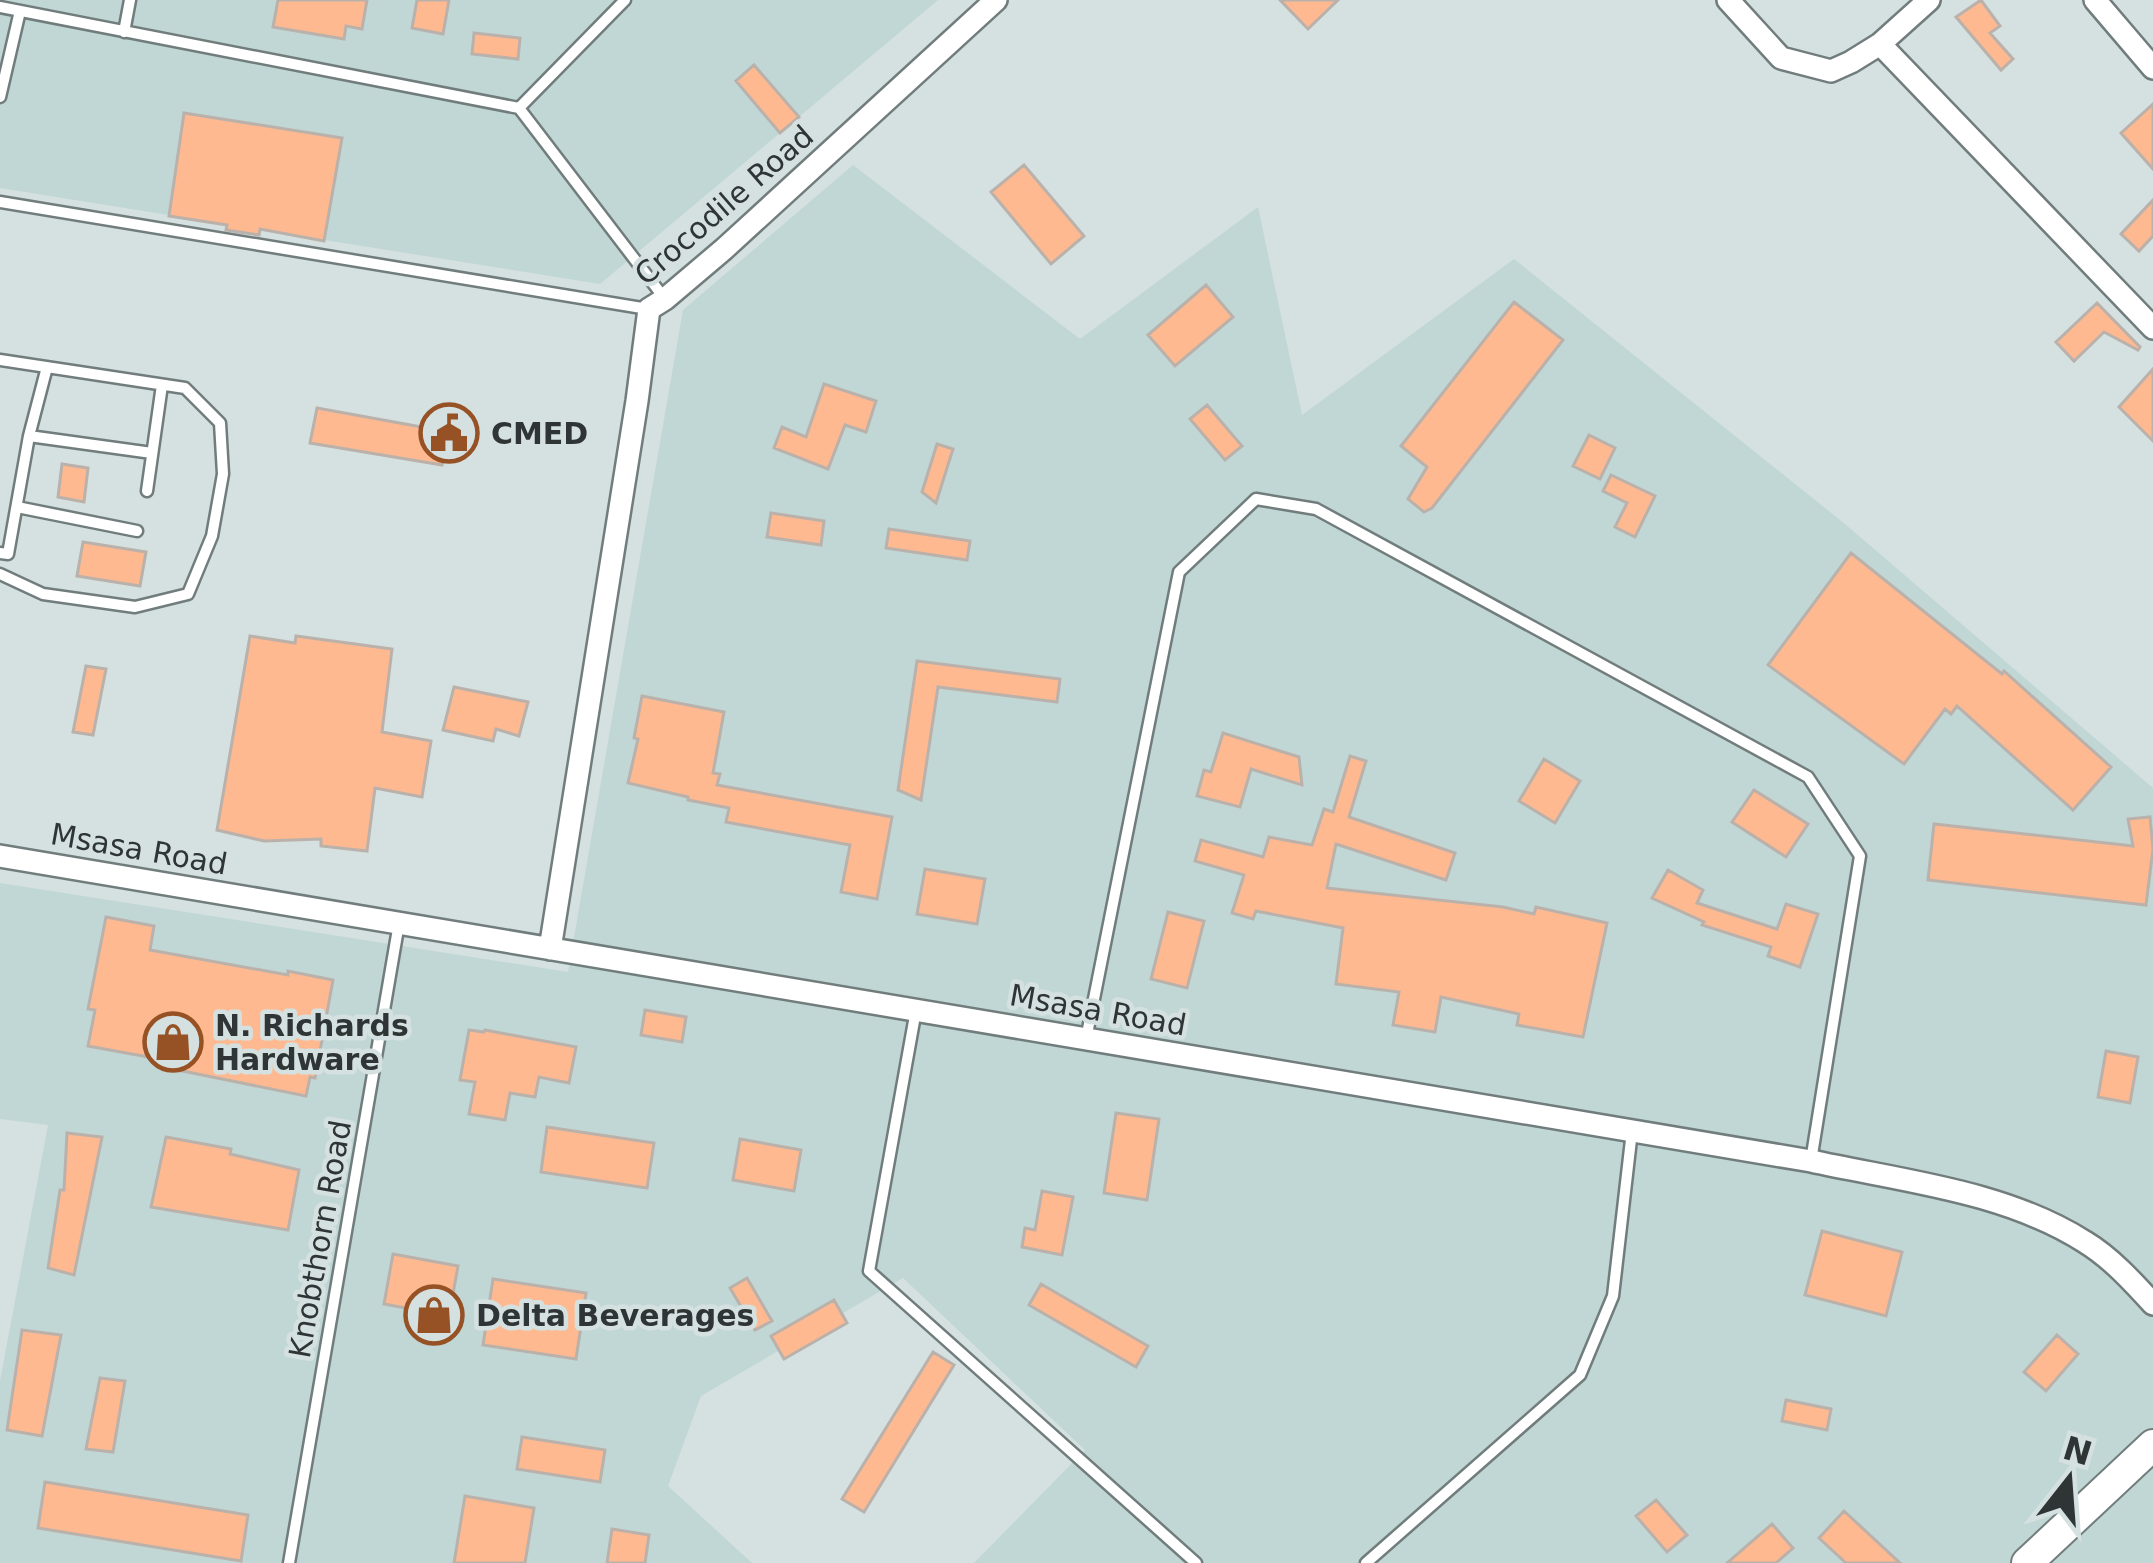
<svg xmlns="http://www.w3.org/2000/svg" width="2153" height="1563" font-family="'DejaVu Sans',sans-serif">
  <rect width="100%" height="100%" fill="#d4e1e0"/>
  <path fill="#c1d7d5" d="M0 0H938L600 284 0 188Z
    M853 165 1080 339 1258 207 1302 415 1514 259 1845 524 2153 788V1563H974L1085 1450 903 1278 701 1396 668 1486 752 1563H0V1381L48 1125 0 1119V883L568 972 683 310Z"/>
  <path fill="#feb991" stroke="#bbb1ab" stroke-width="3" d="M278 0H367L362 29 346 26 344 39 273 27Z
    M417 0H449L443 34 412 28Z
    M1280 0H1338L1308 29Z
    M1981 0 2000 26 1990 33 2013 59 2001 70 1956 17Z
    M474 33 520 38 518 59 472 54Z
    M754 65 799 117 780 133 736 81Z
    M2153 104V169L2121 133Z
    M184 113 342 138 324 241 260 229 259 235 226 230 227 225 169 216Z
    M1024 165 1084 236 1051 264 991 192Z
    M2153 200V236L2139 251 2121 234Z
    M1206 285 1233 317 1175 366 1148 335Z
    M1514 302 1563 340 1432 508 1424 512 1408 499 1427 467 1401 446Z
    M2097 303 2140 347 2138 350 2104 332 2074 361 2056 342Z
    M2153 369V441L2119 407Z
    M824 384 876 401 866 432 845 425 828 469 774 448 782 427 806 437Z
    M1207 405 1242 446 1225 460 1190 419Z
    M317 408 449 432 442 465 310 443Z
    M1589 435 1615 448 1600 479 1573 466Z
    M937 444 953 449 936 503 922 492Z
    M62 464 88 468 84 502 58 497Z
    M1611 475 1655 496 1635 537 1615 527 1627 503 1603 491Z
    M771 513 824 521 821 545 767 537Z
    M889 529 970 541 967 560 886 548Z
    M83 542 146 552 140 586 77 576Z
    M1851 553 2002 674 2004 671 2111 767 2073 810 1957 706 1951 714 1945 709 1904 764 1768 665Z
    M250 636 295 643 296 636 392 649 382 732 431 741 422 797 375 788 367 851 321 846V839L264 841 217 830Z
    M917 661 1060 679 1057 702 938 687 921 800 898 790Z
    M86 666 106 669 93 735 73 732Z
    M454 687 528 702 519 736 496 729 493 741 443 730Z
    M642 696 724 712 713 773 720 774 717 785 892 817 877 899 841 892 850 845 726 822 729 808 688 800V797L628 783 638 739 634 738Z
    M1223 733 1299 757 1302 785 1251 769 1240 807 1197 796 1204 770 1211 772Z
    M1350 756 1366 761 1349 817 1455 853 1446 880 1336 844 1327 888 1503 907 1534 914 1536 907 1607 923 1583 1037 1517 1025 1519 1014 1441 997 1435 1032 1393 1025 1399 992 1336 984 1343 928 1256 911 1253 919 1232 913 1244 875 1195 861 1201 840 1263 857 1269 837 1312 845 1324 809 1333 812Z
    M1544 759 1580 781 1555 823 1519 801Z
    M1754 790 1808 824 1786 857 1732 822Z
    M2150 817 2153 849 2146 905 1928 880 1934 824 2133 846 2128 819Z
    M925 869 985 879 977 924 917 914Z
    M1668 870 1703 890 1697 903 1777 929 1786 904 1818 914 1800 967 1768 956 1771 947 1702 925 1704 922 1652 898Z
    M1168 912 1204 921 1187 988 1151 979Z
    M106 917 154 926 150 950 288 975V971L333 980 315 1078 310 1077 306 1096 158 1066 159 1059 88 1046 95 1010 88 1009Z
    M645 1010 686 1017 682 1042 641 1035Z
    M469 1030 484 1032 485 1030 576 1047 569 1083 539 1077 535 1097 510 1093 505 1120 469 1114 475 1082 460 1080Z
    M2106 1051 2138 1057 2130 1103 2098 1097Z
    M1116 1113 1159 1119 1147 1200 1104 1193Z
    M547 1127 654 1143 647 1188 541 1172Z
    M67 1133 102 1137 74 1275 48 1268 60 1190H64Z
    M166 1137 231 1149 230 1154 299 1170 288 1230 151 1207Z
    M740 1139 801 1150 794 1191 733 1180Z
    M1042 1191 1073 1197 1062 1255 1022 1247 1025 1228 1035 1230Z
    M1822 1231 1902 1252 1886 1316 1805 1295Z
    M393 1254 458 1266 449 1316 384 1304Z
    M747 1278 772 1321 755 1330 730 1288Z
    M493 1279 586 1293 576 1359 483 1345Z
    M1041 1284 1148 1346 1136 1367 1029 1305Z
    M834 1300 847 1323 784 1359 771 1336Z
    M22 1330 61 1335 42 1436 7 1430Z
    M2057 1335 2078 1354 2046 1391 2024 1372Z
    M933 1352 954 1365 864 1512 842 1499Z
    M100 1378 125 1381 113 1452 86 1449Z
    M1786 1400 1831 1409 1827 1430 1782 1421Z
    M522 1437 605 1450 600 1482 517 1469Z
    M45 1482 248 1515 241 1561 38 1528Z
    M465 1496 534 1508 525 1563H454Z
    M1656 1500 1687 1535 1667 1552 1636 1516Z
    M1844 1511 1900 1563H1846L1819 1538Z
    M1772 1524 1793 1548 1776 1563H1727Z
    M612 1529 649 1535 645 1563H607Z"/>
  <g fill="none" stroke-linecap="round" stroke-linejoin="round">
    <g stroke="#717d7c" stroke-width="15">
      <path id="lane" d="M0 7 519 108 625 0
        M124 32 130 0
        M0 97 20 11
        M519 108 665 299
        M0 202 648 309
        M0 360 185 388 220 423 223 474 212 536 188 594 135 607 43 594 0 574
        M29 436 152 453
        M147 491 162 385
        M17 507 137 531
        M0 553 8 554 29 436 47 367
        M916 1010 869 1271 1196 1563
        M1086 1039 1179 572 1256 499 1316 509 1808 777 1860 856 1811 1161
        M289 1563 399 923
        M1366 1563 1580 1375 1613 1296 1632 1131"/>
    </g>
    <g stroke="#717d7c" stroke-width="26">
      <path id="street" d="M1728 0 1781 58 1831 71 1851 62 1880 44 1929 0
        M2095 0 2153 68
        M1880 44 2153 328
        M0 856 1811 1161C1902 1181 2005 1191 2085 1242 2110 1257 2133 1282 2153 1304
        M550 949 637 401 649 309 665 299 724 249 996 0"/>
    </g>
    <g stroke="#717d7c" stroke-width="34">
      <path id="secondary" d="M2027 1563 2153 1445"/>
    </g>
    <use href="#lane" stroke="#fff" stroke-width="10"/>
    <use href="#street" stroke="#fff" stroke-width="21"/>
    <use href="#secondary" stroke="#fff" stroke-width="30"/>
  </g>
  <defs>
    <g id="civic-ring" transform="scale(3)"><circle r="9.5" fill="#d4e1e0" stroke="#965125" stroke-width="1.5"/><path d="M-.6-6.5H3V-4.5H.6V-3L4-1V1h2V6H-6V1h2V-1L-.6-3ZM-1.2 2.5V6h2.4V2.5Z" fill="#965125"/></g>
    <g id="shop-ring" transform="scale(3)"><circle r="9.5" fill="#d4e1e0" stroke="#965125" stroke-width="1.5"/><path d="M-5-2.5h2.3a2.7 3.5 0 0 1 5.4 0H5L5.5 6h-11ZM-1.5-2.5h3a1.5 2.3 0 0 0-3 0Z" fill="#965125"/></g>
  </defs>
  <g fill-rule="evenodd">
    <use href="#civic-ring" x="449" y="433"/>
    <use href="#shop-ring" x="173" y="1042"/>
    <use href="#shop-ring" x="434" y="1315"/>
  </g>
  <g text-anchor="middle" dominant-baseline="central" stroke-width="9" stroke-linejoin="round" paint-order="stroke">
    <g font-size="30" fill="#2f3434" stroke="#d4e1e0">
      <text transform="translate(724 205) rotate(-41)">Crocodile Road</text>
      <text transform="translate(139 849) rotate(10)">Msasa Road</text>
      <text transform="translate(1098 1010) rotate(10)">Msasa Road</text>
      <text transform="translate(320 1239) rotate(-80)">Knobthorn Road</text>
    </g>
    <g font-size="30" font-weight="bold" fill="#2f3434" stroke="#d4e1e0" text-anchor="start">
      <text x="491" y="433">CMED</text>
      <text x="215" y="1025">N. Richards<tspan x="215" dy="34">Hardware</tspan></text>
      <text x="476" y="1315">Delta Beverages</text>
    </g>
  </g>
  <g transform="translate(2069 1479) rotate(17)" stroke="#d4e1e0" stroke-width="9" paint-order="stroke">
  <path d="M0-9L21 45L0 30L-21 45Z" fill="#2f3434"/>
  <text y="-18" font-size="33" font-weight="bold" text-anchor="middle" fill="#2f3434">N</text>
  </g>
</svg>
